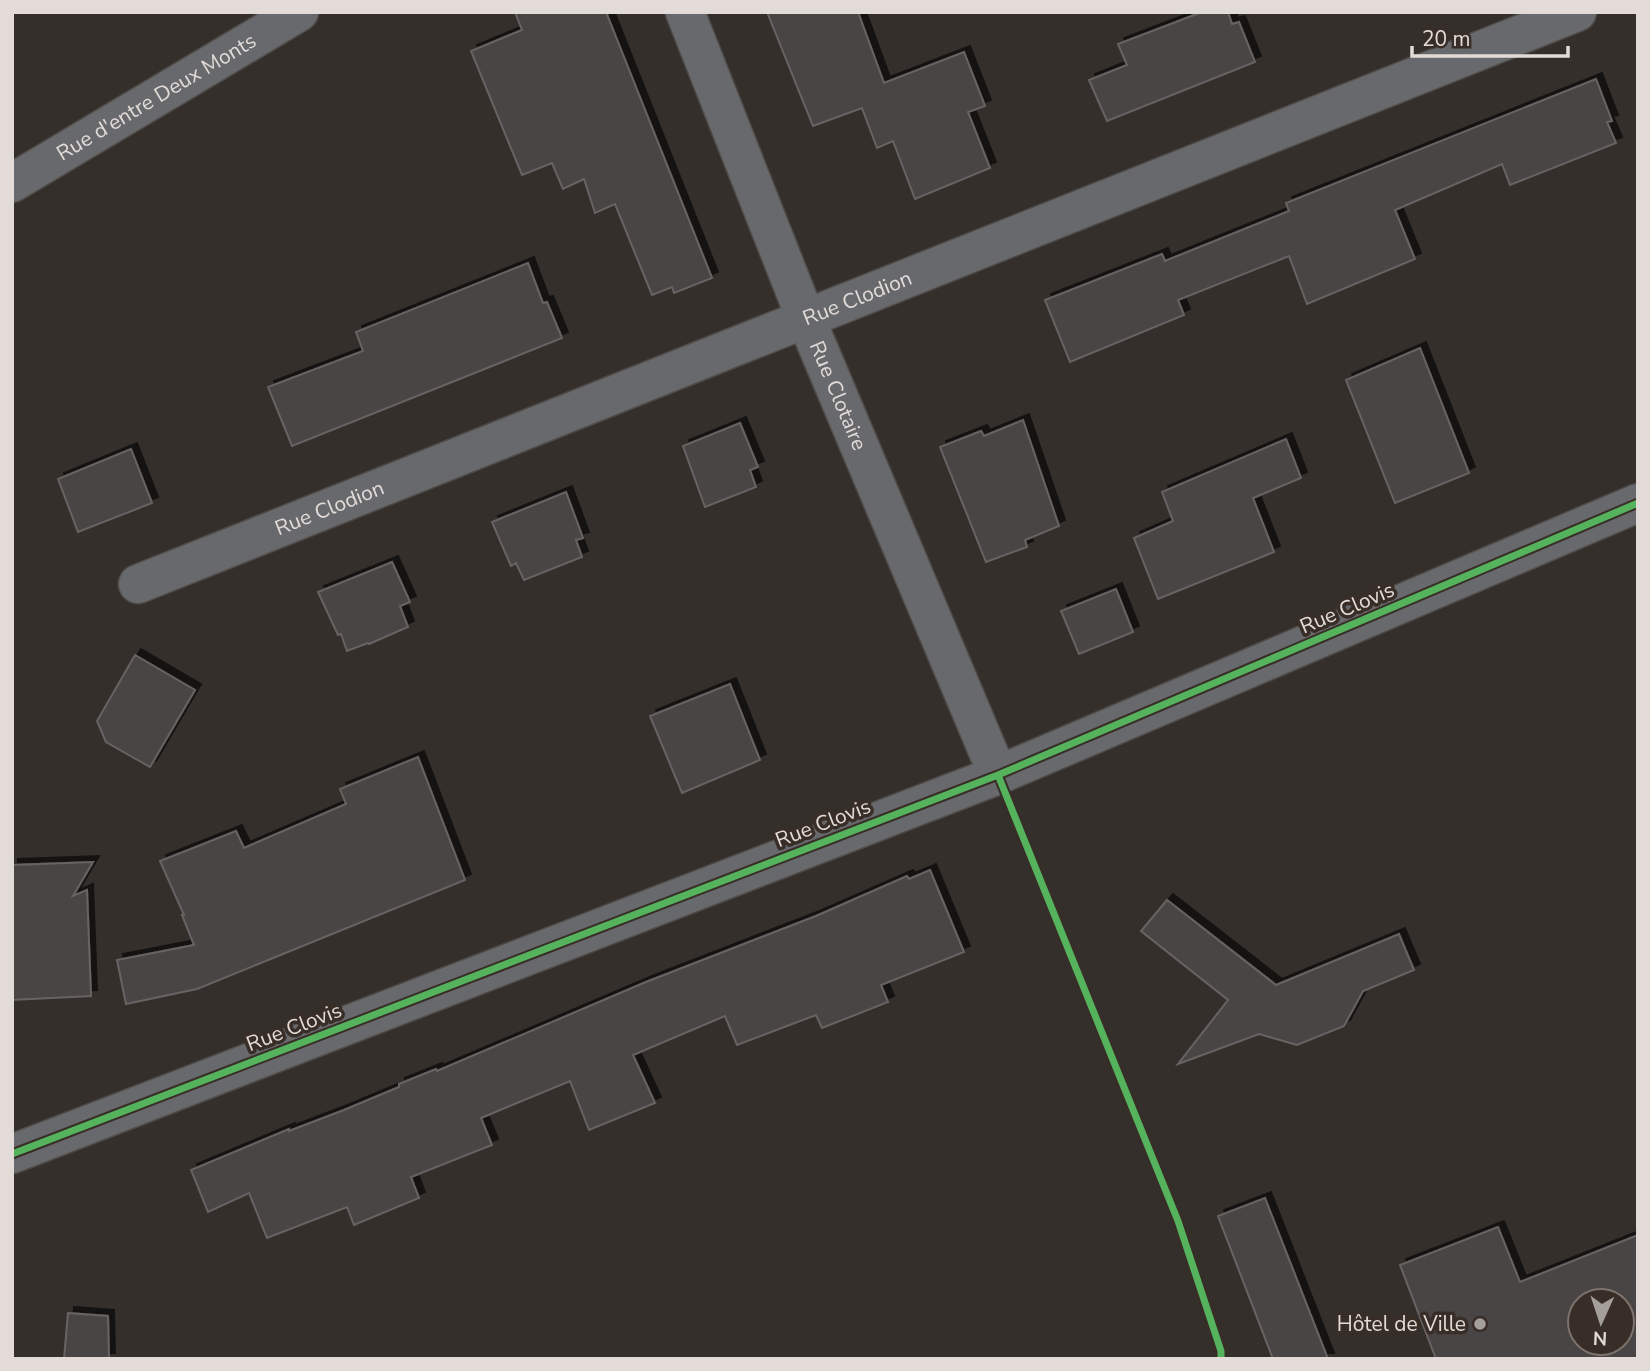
<svg xmlns="http://www.w3.org/2000/svg" width="1650" height="1371" font-family="'Nunito Sans',sans-serif">
  <defs>
    <filter id="shadow"><feDropShadow dx="6" dy="-6" stdDeviation="0" flood-color="#0009"/></filter>
  </defs>
  <rect width="100%" height="100%" fill="#342f2b"/>
  <path fill="#494545" stroke="#676363" stroke-width="2" fill-rule="evenodd" filter="url(#shadow)" d="M515 12H606L712 278 674 293 672 287 652 295 615 204 595 213 584 179 563 189 552 163 522 175 471 51 522 30Z
    M767 12H858L884 83 964 52 985 106 968 112 990 168 915 199 893 141 877 148 862 108 813 126Z
    M1202 12H1228L1232 24 1239 22 1255 62 1107 121 1089 80 1127 65 1118 44Z
    M1596 79 1612 121 1607 122 1616 143 1510 185 1502 164 1395 210 1415 259 1307 304 1289 256 1178 300 1184 315 1070 362 1045 300 1162 254 1165 261 1289 211 1286 203Z
    M528 263 543 303 547 302 562 338 292 446 268 387 363 351 356 332Z
    M1420 348 1469 473 1395 503 1346 380Z
    M1023 420 1059 526 1025 540 1027 547 986 562 940 447 981 431 984 436Z
    M740 423 758 467 750 470 756 487 705 507 683 446Z
    M1286 439 1301 478 1253 498 1274 552 1158 599 1134 538 1173 521 1162 492Z
    M131 449 152 503 78 532 58 479Z
    M566 492 583 538 576 540 582 557 524 580 516 563 511 566 492 522Z
    M392 562 410 602 400 606 408 627 369 644 368 643 347 651 341 634 338 635 318 592Z
    M1116 589 1133 632 1079 654 1061 611Z
    M135 655 195 690 150 767 106 742 97 721Z
    M730 684 760 760 682 793 650 716Z
    M418 757 465 880 197 989 126 1004 117 960 194 945 182 915H184L160 861 236 831 244 848 346 804 340 789Z
    M93 862 73 896 87 890 91 996 12 1000V865Z
    M930 870 964 952 881 985 888 1002 822 1028 816 1015 737 1045 725 1016 633 1055 655 1103 589 1130 570 1081 481 1118 492 1145 411 1177 419 1198 354 1225 347 1207 267 1238 249 1193 208 1212 191 1170 289 1129V1131L344 1110 399 1087V1084L436 1069 437 1071 646 982 816 916 907 876 909 879Z
    M1167 900 1276 985 1399 934 1414 970 1363 991 1344 1026 1297 1045 1259 1034 1178 1064 1228 1000 1141 931Z
    M1265 1198 1328 1359H1273L1218 1216Z
    M1498 1227 1520 1282 1638 1235V1359H1436L1400 1265ZM1580 1301H1622V1343H1580Z
    M68 1313 108 1316 109 1359H64Z"/>
  <g fill="none" stroke-linecap="round" stroke-linejoin="round">
    <g stroke="#4f4b47" stroke-width="41">
      <g id="minor">
        <path id="s1" d="M685 12 806 319 998 775"/>
        <path id="s2" d="M12 183 299 12"/>
        <path id="s3" d="M138 584 1577 12"/>
        <path d="M12 1154 998 775 1638 503"/>
      </g>
    </g>
    <use href="#minor" stroke="#68696d" stroke-width="38"/>
    <g stroke="#382e27" stroke-width="11">
      <path id="cycleway" d="M998 775 1178 1221 1221 1351V1359
        M12 1154 998 775 1638 503"/>
    </g>
    <use href="#cycleway" stroke="#56b35d" stroke-width="7"/>
  </g>
  <circle fill="#a59f9b" stroke="#382e27" stroke-width="2.5" cx="1480" cy="1324" r="7"/>
  <g text-anchor="middle" dominant-baseline="central" stroke-width="7" stroke-linejoin="round" paint-order="stroke">
    <g font-size="21" fill="#e2dbd7" stroke="#382e27">
      <text stroke="none"><textPath href="#s2" startOffset="168">Rue d'entre Deux Monts</textPath></text>
      <text stroke="none"><textPath href="#s3" startOffset="774">Rue Clodion</textPath></text>
      <text stroke="none"><textPath href="#s1" startOffset="413">Rue Clotaire</textPath></text>
      <text stroke="none"><textPath href="#s3" startOffset="206">Rue Clodion</textPath></text>
      <text transform="translate(1347 608) rotate(-23)">Rue Clovis</text>
      <text transform="translate(823 823) rotate(-21)">Rue Clovis</text>
      <text transform="translate(294 1027) rotate(-21)">Rue Clovis</text>
    </g>
    <g font-size="21" fill="#e2dbd7" stroke="#382e27" text-anchor="end">
      <text x="1466" y="1324">Hôtel de Ville</text>
    </g>
  </g>
  <rect width="1650" height="1371" fill="none" stroke="#e2dbd7" stroke-width="28"/>
  <g transform="translate(1601 1322) rotate(183)"><circle r="33" fill="#382e27" stroke="#7c736d" stroke-width="2"/>
  <path d="M0-5L12 26L0 18L-12 26Z" fill="#a59f9b"/>
  <text y="-10" font-size="19" font-weight="bold" text-anchor="middle" fill="#e2dbd7">N</text>
  </g>
  <path d="M1412 46v10h156v-10" fill="none" stroke="#e2dbd7" stroke-width="3.5"/>
  <text x="1422" y="46" font-size="21" fill="#e2dbd7" stroke="#382e27" stroke-width="5" paint-order="stroke">20 m</text>
</svg>
